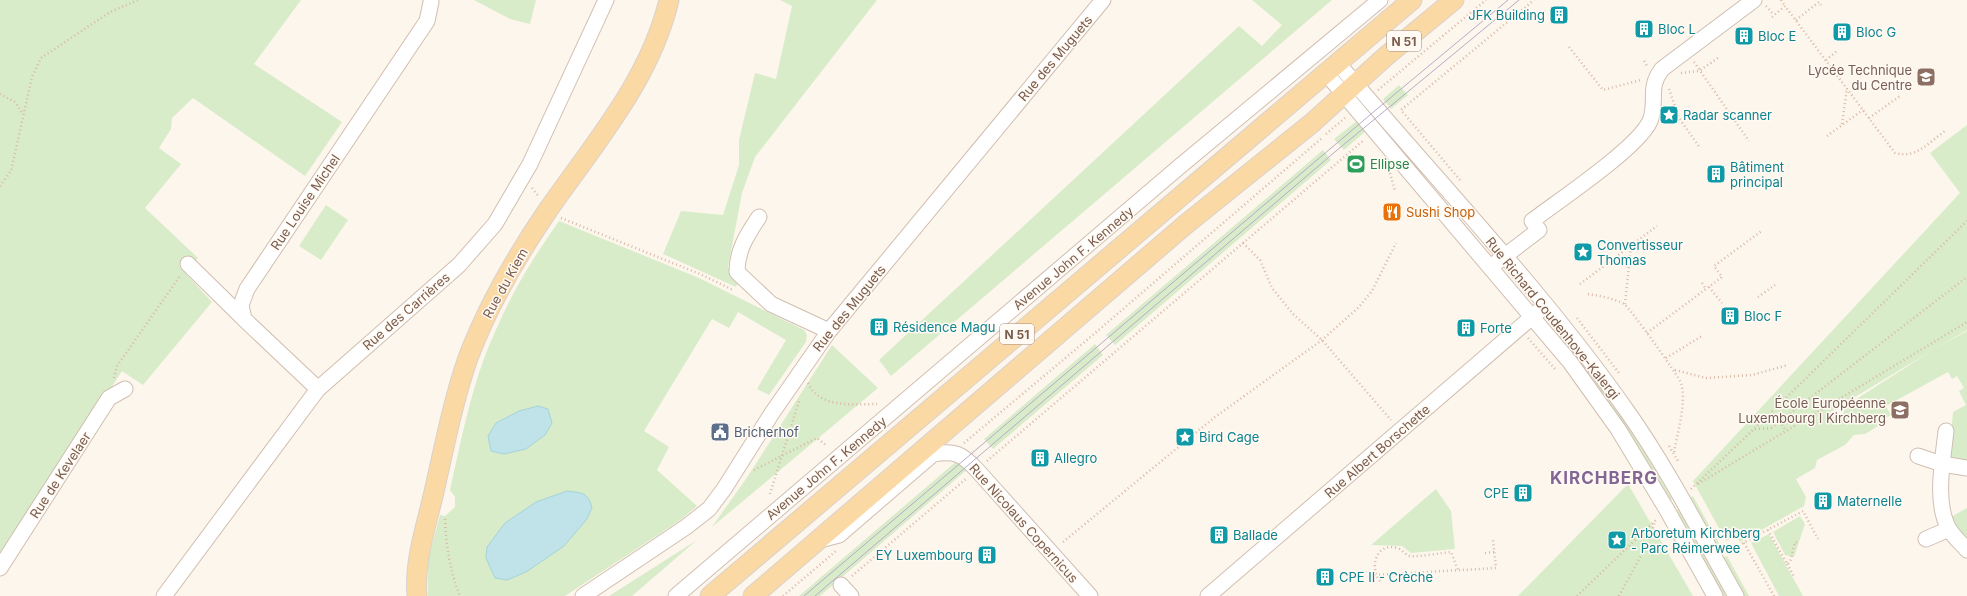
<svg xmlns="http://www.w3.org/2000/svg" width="1967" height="596" font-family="Inter,sans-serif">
  <rect width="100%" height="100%" fill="#fdf6ec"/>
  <path fill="#d8ecc9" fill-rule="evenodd" d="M0 0H301L254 64 342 122 305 176 193 98 172 118 171 129 159 148 181 164 145 208 198 258 186 274 212 302 143 385 122 371 0 558Z
    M474 0H536L530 24 510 19Z
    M780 0H877L755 157 742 193 728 267 738 282 736 287 663 254 681 211 723 215 739 165V140L755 73 776 79 792 6Z
    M1252 0H1332L891 376 879 360 1239 26 1262 46 1282 25Z
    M1399 85 1408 95 1391 109 1383 99Z
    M1358 120 1366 131 1344 150 1334 139Z
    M1967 125V330L1936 348 1967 331V461L1949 459 1953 412 1966 405 1959 391 1964 388 1957 376 1952 379 1948 372 1886 406 1891 415 1877 423 1878 426 1865 434 1854 435 1845 445 1817 460 1815 468 1796 479 1806 497 1804 506 1740 542 1736 536 1726 541 1693 481 1960 193 1930 153ZM1933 350 1847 405 1840 420 1827 414 1787 438Z
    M1323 150 1331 160 1115 345 1106 335Z
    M326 205 348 220 321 260 299 246Z
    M559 221 699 278 804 330 807 335 806 342 769 395 757 389 786 340 738 312 729 328 712 319 644 431 669 447 657 470 697 506 679 521 565 596H428V560L440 515 445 516 455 507V497L450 490C462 437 472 382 495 332 512 292 534 256 559 221Z
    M1557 333H1559C1602 384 1639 440 1672 499L1669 502Z
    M1095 344 1103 355 993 449 984 439Z
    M832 345 878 388 712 527 748 476Z
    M958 460 969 468 820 596H799Z
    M1628 484 1693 596H1518Z
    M1436 489 1451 511 1455 549 1411 553 1402 546 1371 545Z
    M1693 496 1720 545 1716 547 1689 499Z
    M1967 508V544L1949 518Z
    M1678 509 1727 596H1723L1675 512Z
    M1800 516 1805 524 1794 557 1785 555 1773 532Z
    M1769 534 1803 596H1779L1751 543Z
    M697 540 632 596H609Z
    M1727 556 1749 596H1744L1722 558Z"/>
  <path fill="#bfe3e8" stroke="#a5d3da" d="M538 406 548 409 552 423 545 435 526 449 504 454 491 451 488 436 496 423 519 411Z
    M567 491C582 493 588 492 592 508L587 519 564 546 526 572 507 580 495 578 486 558 487 547 505 523 536 502Z"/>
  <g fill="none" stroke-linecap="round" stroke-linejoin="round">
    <g stroke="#d1beb0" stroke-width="17">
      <path id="minor" d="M1337 62C1434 178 1540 287 1627 411 1668 469 1701 534 1736 596
        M1325 72 1570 362 1618 429 1667 510 1715 596
        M759 217C747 235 737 250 737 272L771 304 829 331
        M1497 262 1539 230 1532 221C1558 201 1638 148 1650 121 1658 102 1647 88 1662 69L1754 0
        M188 264 244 319
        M318 389 244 319 241 305 247 289 427 21 431 2
        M1946 431C1943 460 1934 502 1949 529 1953 536 1961 543 1967 550
        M1918 456 1942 464 1967 468
        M1926 539 1949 529
        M820 540 839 535 933 454C955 450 962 454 977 470L1090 596
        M0 568 109 398 125 389
        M841 585 851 596
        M164 596 318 389 459 265 495 224 530 164 606 0
        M583 596 686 527 709 509 724 489 772 413 829 331 1103 0
        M676 596 1179 167 1380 0
        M1208 596 1539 311"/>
    </g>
    <g stroke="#dad1cd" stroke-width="21">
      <path id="major" d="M417 596C414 561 426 527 434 492 444 448 453 401 468 358 488 305 516 257 548 210 594 144 650 80 669 0
        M710 596 1412 0
        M753 596 1185 225 1312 123 1385 57 1454 0"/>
    </g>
    <path stroke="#d9b8a5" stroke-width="2.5" stroke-dasharray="1 3" stroke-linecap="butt" d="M1781 0 1785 6
      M1766 6 1774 15
      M1772 17 1785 6 1895 153C1916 159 1928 143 1945 131
      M1796 20 1819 2 1821 5
      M1569 47 1603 90 1641 80
      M1826 60 1837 51
      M1644 61 1647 66
      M1694 62 1749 141
      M1681 73 1699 71 1718 58
      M1669 89 1679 118 1700 148
      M1378 90 1486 0
      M0 94 15 102 23 114
      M1869 118 1900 96
      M1842 124 1847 88
      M1326 134 1345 118
      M1827 136 1863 110
      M1390 173 1395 191
      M1460 180 1401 110 1534 0
      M0 186 11 171 32 77 41 58 110 12 138 0
      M532 188 539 197
      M1416 217 1423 210
      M561 218 700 274 733 290
      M1243 243 1260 260 1272 288 1293 314 1322 340 1391 420
      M1702 283 1706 289
      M1580 284 1657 226
      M1709 287 1722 303
      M1588 294C1600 296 1613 298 1624 304 1630 308 1678 375 1681 383 1687 402 1677 434 1674 453
      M1758 297 1775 285
      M1625 304 1631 246
      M1577 318 1619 373
      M1647 333 1722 277 1714 266 1763 230
      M1528 338 1555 369
      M1666 358 1702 336
      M1675 370 1706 378 1752 375 1788 365
      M114 378 117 366 180 276
      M808 383C820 409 854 404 877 404
      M1780 421 1786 431
      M1755 429 1771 428 1967 277
      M964 443 1094 334 1322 138
      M1669 446 1678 461
      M987 461 1364 140
      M754 470 817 438 827 446
      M1698 484 1967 322
      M1691 489 1754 429 1967 221
      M770 494 799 401
      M445 519C446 545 450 571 460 596
      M1768 530 1787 564 1790 562 1795 542 1798 543
      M1063 542 1215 417 1322 340 1359 307 1372 291 1396 243
      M1744 543 1774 596
      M1728 551 1803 511 1818 539
      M1485 553 1495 552
      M1787 564 1795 578
      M1375 575 1496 568 1493 540
      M852 576 967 478
      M1380 581C1369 568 1376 542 1397 548 1402 549 1405 555 1410 556 1418 557 1442 553 1451 552L1458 570
      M783 596 836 551
      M1577 596 1657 519
      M1619 596 1649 541 1655 521"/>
    <use href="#minor" stroke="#fff" stroke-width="15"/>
    <use href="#major" stroke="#fbd9a5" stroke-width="19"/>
    <path stroke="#b9a8c9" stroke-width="1" d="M804 596 1377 109 1508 0
      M815 596 1336 151 1519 0"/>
  </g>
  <defs>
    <g id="building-square" transform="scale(1)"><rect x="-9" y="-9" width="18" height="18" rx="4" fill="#0f9aa8" stroke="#fffaf3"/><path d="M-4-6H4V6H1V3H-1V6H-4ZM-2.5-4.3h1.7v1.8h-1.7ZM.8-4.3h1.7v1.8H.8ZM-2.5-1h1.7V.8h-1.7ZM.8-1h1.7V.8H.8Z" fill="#fff"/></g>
    <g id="school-square" transform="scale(1)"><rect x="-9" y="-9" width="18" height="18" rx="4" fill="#8d6e63" stroke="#fffaf3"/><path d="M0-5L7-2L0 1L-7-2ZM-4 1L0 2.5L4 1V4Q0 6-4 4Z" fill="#fff"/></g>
    <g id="sight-square" transform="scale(1)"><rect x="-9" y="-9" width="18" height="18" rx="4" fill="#0f9aa8" stroke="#fffaf3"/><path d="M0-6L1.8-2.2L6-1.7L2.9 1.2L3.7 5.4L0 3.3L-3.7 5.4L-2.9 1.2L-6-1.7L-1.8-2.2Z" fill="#fff"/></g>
    <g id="stadium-square" transform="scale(1)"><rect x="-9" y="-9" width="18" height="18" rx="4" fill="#2e9e5b" stroke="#fffaf3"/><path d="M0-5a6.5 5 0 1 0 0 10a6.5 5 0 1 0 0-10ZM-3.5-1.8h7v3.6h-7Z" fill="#fff"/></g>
    <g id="restaurant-square" transform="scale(1)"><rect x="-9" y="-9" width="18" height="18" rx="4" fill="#e8710a" stroke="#fffaf3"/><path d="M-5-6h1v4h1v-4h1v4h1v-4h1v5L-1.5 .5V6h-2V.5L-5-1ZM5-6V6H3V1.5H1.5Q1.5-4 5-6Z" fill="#fff"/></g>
    <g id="civic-square" transform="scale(1)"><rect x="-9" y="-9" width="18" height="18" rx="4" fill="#5c6f8a" stroke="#fffaf3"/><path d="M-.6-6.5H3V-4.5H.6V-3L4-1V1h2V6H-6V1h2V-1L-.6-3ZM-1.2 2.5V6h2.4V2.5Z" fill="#fff"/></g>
  </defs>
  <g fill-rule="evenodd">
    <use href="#building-square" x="1559" y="15"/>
    <use href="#building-square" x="1644" y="29"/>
    <use href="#building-square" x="1842" y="32"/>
    <use href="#building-square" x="1744" y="36"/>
    <use href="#school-square" x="1926" y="77"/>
    <use href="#sight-square" x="1669" y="115"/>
    <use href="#stadium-square" x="1356" y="164"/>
    <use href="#building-square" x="1716" y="174"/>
    <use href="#restaurant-square" x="1392" y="212"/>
    <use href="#sight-square" x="1583" y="252"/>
    <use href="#building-square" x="1730" y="316"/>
    <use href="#building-square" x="879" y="327"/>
    <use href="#building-square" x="1466" y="328"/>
    <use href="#school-square" x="1900" y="410"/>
    <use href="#civic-square" x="720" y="432"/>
    <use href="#sight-square" x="1185" y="437"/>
    <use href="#building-square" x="1040" y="458"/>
    <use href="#building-square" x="1523" y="493"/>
    <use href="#building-square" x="1823" y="501"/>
    <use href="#building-square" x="1219" y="535"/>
    <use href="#sight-square" x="1617" y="540"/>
    <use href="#building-square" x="987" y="555"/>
    <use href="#building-square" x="1325" y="577"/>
  </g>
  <g text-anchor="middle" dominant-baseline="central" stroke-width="3" stroke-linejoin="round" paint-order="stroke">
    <g fill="#fffaf3" stroke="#a28b7f" stroke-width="1">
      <rect x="1387" y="31" width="34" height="20" rx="3"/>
      <rect x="1000" y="324" width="34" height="20" rx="3"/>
    </g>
    <g font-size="12" font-weight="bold" fill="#7a5c4d">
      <text x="1404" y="41">N 51</text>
      <text x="1017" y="334">N 51</text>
    </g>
    <g font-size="13" fill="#0d838f" stroke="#fffaf3" text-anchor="start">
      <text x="1545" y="15" text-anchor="end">JFK Building</text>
      <text x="1658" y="29">Bloc L</text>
      <text x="1856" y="32">Bloc G</text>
      <text x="1758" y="36">Bloc E</text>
      <text x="1683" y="115">Radar scanner</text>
      <text x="1730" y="167">Bâtiment<tspan x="1730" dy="15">principal</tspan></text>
      <text x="1597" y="245">Convertisseur<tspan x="1597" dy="15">Thomas</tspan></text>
      <text x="1744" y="316">Bloc F</text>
      <text x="893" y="327">Résidence Magu</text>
      <text x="1480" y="328">Forte</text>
      <text x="1199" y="437">Bird Cage</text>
      <text x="1054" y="458">Allegro</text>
      <text x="1509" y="493" text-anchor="end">CPE</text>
      <text x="1837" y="501">Maternelle</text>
      <text x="1631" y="533">Arboretum Kirchberg<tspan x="1631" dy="15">- Parc Réimerwee</tspan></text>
      <text x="1233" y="535">Ballade</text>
      <text x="973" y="555" text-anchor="end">EY Luxembourg</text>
      <text x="1339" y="577">CPE II - Crèche</text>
    </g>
    <g font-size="13" fill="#7a5c4d" stroke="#fffaf3">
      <text transform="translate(1055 58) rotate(-50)">Rue des Muguets</text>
      <text transform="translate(305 202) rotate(-56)">Rue Louise Michel</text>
      <text transform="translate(1073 258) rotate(-40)">Avenue John F. Kennedy</text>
      <text transform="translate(505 283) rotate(-61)">Rue du Kiem</text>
      <text transform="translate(849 308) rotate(-51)">Rue des Muguets</text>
      <text transform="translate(406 311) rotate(-41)">Rue des Carrières</text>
      <text transform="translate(1553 318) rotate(51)">Rue Richard Coudenhove-Kalergi</text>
      <text transform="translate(1377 451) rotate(-41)">Rue Albert Borschette</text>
      <text transform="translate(826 468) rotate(-40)">Avenue John F. Kennedy</text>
      <text transform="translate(60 475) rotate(-57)">Rue de Kevelaer</text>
      <text transform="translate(1024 523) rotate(48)">Rue Nicolaus Copernicus</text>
    </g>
    <g font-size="13" fill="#785e54" stroke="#fffaf3" text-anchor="end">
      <text x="1912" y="70">Lycée Technique<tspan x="1912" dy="15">du Centre</tspan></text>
      <text x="1886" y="403">École Européenne<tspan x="1886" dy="15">Luxembourg I Kirchberg</tspan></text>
    </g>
    <g font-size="13" fill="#27864d" stroke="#fffaf3" text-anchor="start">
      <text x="1370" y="164">Ellipse</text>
    </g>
    <g font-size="13" fill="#c56008" stroke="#fffaf3" text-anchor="start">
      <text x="1406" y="212">Sushi Shop</text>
    </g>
    <g font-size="13" fill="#4e5e75" stroke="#fffaf3" text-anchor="start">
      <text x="734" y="432">Bricherhof</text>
    </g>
    <g font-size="17" font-weight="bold" letter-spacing="1" fill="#846695" stroke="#fffaf3">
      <text x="1604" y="478">KIRCHBERG</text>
    </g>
  </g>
</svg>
